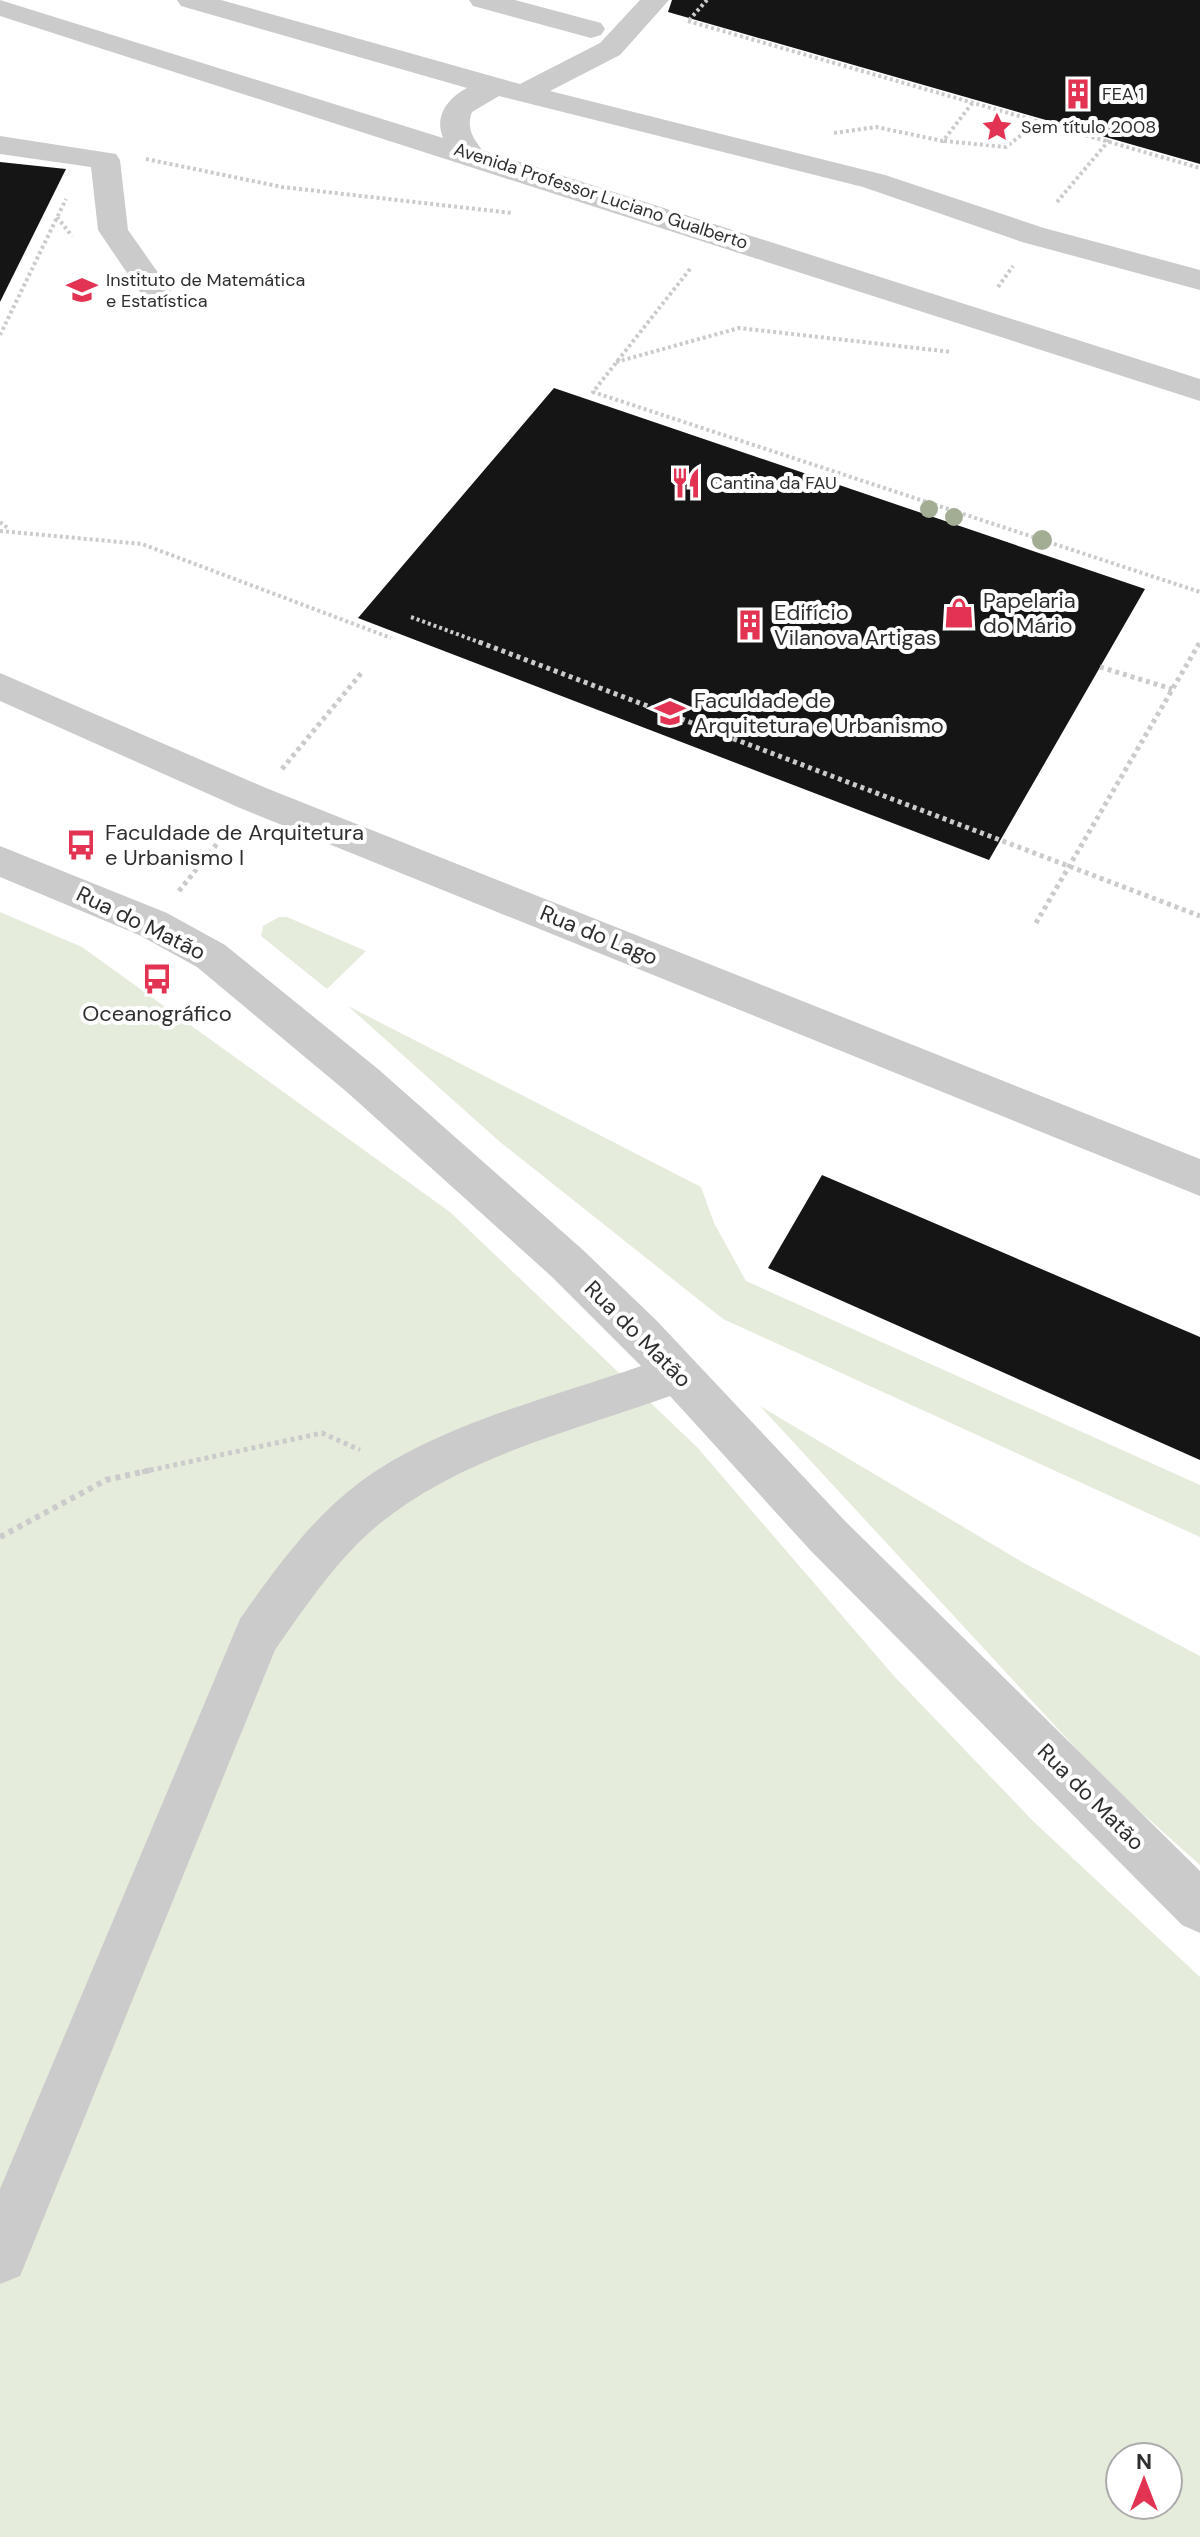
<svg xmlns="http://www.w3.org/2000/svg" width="1200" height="2537" font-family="'DM Sans',sans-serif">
  <rect width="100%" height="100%" fill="#fff"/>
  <path fill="#e6ecdc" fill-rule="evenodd" d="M0 912 82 947 450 1212 697 1447 894 1676 1033 1821 1200 1977V2537H0ZM1120 2457H1168V2505H1120Z
    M279 917H287L366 951 327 989 261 936 263 926Z
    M348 1006 701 1187 714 1223 746 1281 1200 1485V1537L723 1319 500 1142Z
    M760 1406 1024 1563 1200 1656V1865L1106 1781Z"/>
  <path fill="#151515" d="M672 0H1200V164L668 12Z
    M0 162 66 169 0 302Z
    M554 388 1145 589 989 860 358 618Z
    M822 1175 1200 1337V1460L768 1268Z"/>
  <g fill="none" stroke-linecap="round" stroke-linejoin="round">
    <path stroke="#cbcbcb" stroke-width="4" stroke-dasharray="3 3" stroke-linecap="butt" d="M689 20 707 0
      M688 21 1200 168
      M834 133 876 127 943 141 973 102
      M944 141 1006 147 1039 121
      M146 159 282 187 512 213
      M1057 202 1111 138
      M57 217 72 236
      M690 269 593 392 1200 592
      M998 287 1013 266
      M0 335 66 199
      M616 362 739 328 952 352
      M0 522 9 529
      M0 531 142 544 391 638
      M411 617 484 644"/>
    <path stroke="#cbcbcb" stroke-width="5" stroke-dasharray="4 4" stroke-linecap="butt" d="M479 642 1200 916
      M1100 667 1172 689
      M282 769 363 671
      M179 891 228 830
      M1036 923 1200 642
      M142 1472 322 1433 360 1450"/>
    <path stroke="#cbcbcb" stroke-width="6" stroke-dasharray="5 5" stroke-linecap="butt" d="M0 1537 106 1480 151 1470"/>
    <path fill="#cbcbcb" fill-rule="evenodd" d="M0 0 443 138C434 116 448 98 467 88L181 6 177 0H221L520 84 600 43 640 0H669L620 55 550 91 885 175 1044 228 1200 270V290L1022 242 863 187 499 96 472 112C466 128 473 138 482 150L1200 379V401L0 16Z
      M469 0H515L601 23 605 29 601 35 591 38 473 6Z
      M0 136 116 154 120 160 128 230 171 291 166 298 155 301 144 298 98 230 91 167 0 154Z
      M0 673 266 788 1200 1159V1196L240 808 0 701Z
      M0 846 167 913 225 945 378 1069 583 1250 657 1321 845 1521 1200 1871V1933L1182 1925 811 1551 670 1396C578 1429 475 1454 395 1512 345 1547 310 1600 275 1650L20 2276 0 2284V2189L240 1619C275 1569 311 1519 360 1482 439 1424 550 1398 641 1366L551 1276 348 1093 197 967 139 935 0 877Z"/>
  </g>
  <g fill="#a2ad94">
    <circle cx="929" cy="509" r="9"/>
    <circle cx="954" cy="517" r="9"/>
    <circle cx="1042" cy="540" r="10"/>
  </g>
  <defs>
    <g id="building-bare" transform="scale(2.4)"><path d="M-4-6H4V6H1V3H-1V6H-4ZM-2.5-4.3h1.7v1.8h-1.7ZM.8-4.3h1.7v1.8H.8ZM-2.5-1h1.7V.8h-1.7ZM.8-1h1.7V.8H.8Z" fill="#e33352" stroke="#fff" stroke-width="2.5" paint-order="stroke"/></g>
    <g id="sight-bare" transform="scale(2.4)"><path d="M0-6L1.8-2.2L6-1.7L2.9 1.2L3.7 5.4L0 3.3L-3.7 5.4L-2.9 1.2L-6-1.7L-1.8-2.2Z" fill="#e33352" stroke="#fff" stroke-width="2.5" paint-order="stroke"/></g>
    <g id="university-bare" transform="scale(2.4)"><path d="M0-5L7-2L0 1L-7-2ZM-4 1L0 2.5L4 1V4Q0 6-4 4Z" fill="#e33352" stroke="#fff" stroke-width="2.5" paint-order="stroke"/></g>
    <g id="restaurant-bare" transform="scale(2.4)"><path d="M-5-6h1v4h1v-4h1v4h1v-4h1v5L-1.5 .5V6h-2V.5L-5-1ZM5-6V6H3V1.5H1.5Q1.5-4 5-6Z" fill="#e33352" stroke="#fff" stroke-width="2.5" paint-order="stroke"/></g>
    <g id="shop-bare" transform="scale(2.4)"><path d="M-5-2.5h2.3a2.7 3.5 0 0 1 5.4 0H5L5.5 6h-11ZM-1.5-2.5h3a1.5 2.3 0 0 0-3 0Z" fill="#e33352" stroke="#fff" stroke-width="2.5" paint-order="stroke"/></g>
    <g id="bus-bare" transform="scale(2.4)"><path d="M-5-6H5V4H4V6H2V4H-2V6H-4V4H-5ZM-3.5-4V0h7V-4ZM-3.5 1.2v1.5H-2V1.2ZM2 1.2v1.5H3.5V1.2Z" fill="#e33352" stroke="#fff" stroke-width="2.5" paint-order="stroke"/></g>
  </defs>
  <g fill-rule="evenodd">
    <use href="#building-bare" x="1078" y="94"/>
    <use href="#sight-bare" x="997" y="127"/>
    <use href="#university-bare" x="82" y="290"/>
    <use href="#restaurant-bare" x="686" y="483"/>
    <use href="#shop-bare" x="959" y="613"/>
    <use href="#building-bare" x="750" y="625"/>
    <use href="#university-bare" x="670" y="713"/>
    <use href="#bus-bare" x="81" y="845"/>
    <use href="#bus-bare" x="157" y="979"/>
  </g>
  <g text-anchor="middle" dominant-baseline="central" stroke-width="8" stroke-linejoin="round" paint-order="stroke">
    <g font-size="18" fill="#2e2e2e" stroke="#fff" text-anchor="start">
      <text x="1102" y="94">FEA 1</text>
      <text x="1021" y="127">Sem título 2008</text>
      <text x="106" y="280">Instituto de Matemática<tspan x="106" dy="21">e Estatística</tspan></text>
      <text x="710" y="483">Cantina da FAU</text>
    </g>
    <g font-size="18" fill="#2e2e2e" stroke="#fff">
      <text transform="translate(601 196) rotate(18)">Avenida Professor Luciano Gualberto</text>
    </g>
    <g font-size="22" fill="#2e2e2e" stroke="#fff" text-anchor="start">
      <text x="983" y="600">Papelaria<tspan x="983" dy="25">do Mário</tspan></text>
      <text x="774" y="612">Edifício<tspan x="774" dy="25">Vilanova Artigas</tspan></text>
      <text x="694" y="700">Faculdade de<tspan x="694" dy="25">Arquitetura e Urbanismo</tspan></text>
      <text x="105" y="832">Faculdade de Arquitetura<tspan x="105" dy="25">e Urbanismo I</tspan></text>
      <text x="157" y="1013" text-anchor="middle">Oceanográfico</text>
    </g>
    <g font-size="22" fill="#2e2e2e" stroke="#fff">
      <text transform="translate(141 923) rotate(26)">Rua do Matão</text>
      <text transform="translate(599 935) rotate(22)">Rua do Lago</text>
      <text transform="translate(638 1334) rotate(45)">Rua do Matão</text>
      <text transform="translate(1091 1797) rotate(45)">Rua do Matão</text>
    </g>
  </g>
  <g transform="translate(1144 2481)"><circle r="38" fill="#ffffff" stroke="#ababab" stroke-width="2"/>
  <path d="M0-6L14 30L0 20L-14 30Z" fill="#e33352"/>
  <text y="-12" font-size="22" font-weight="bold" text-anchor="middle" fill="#2e2e2e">N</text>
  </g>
</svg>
